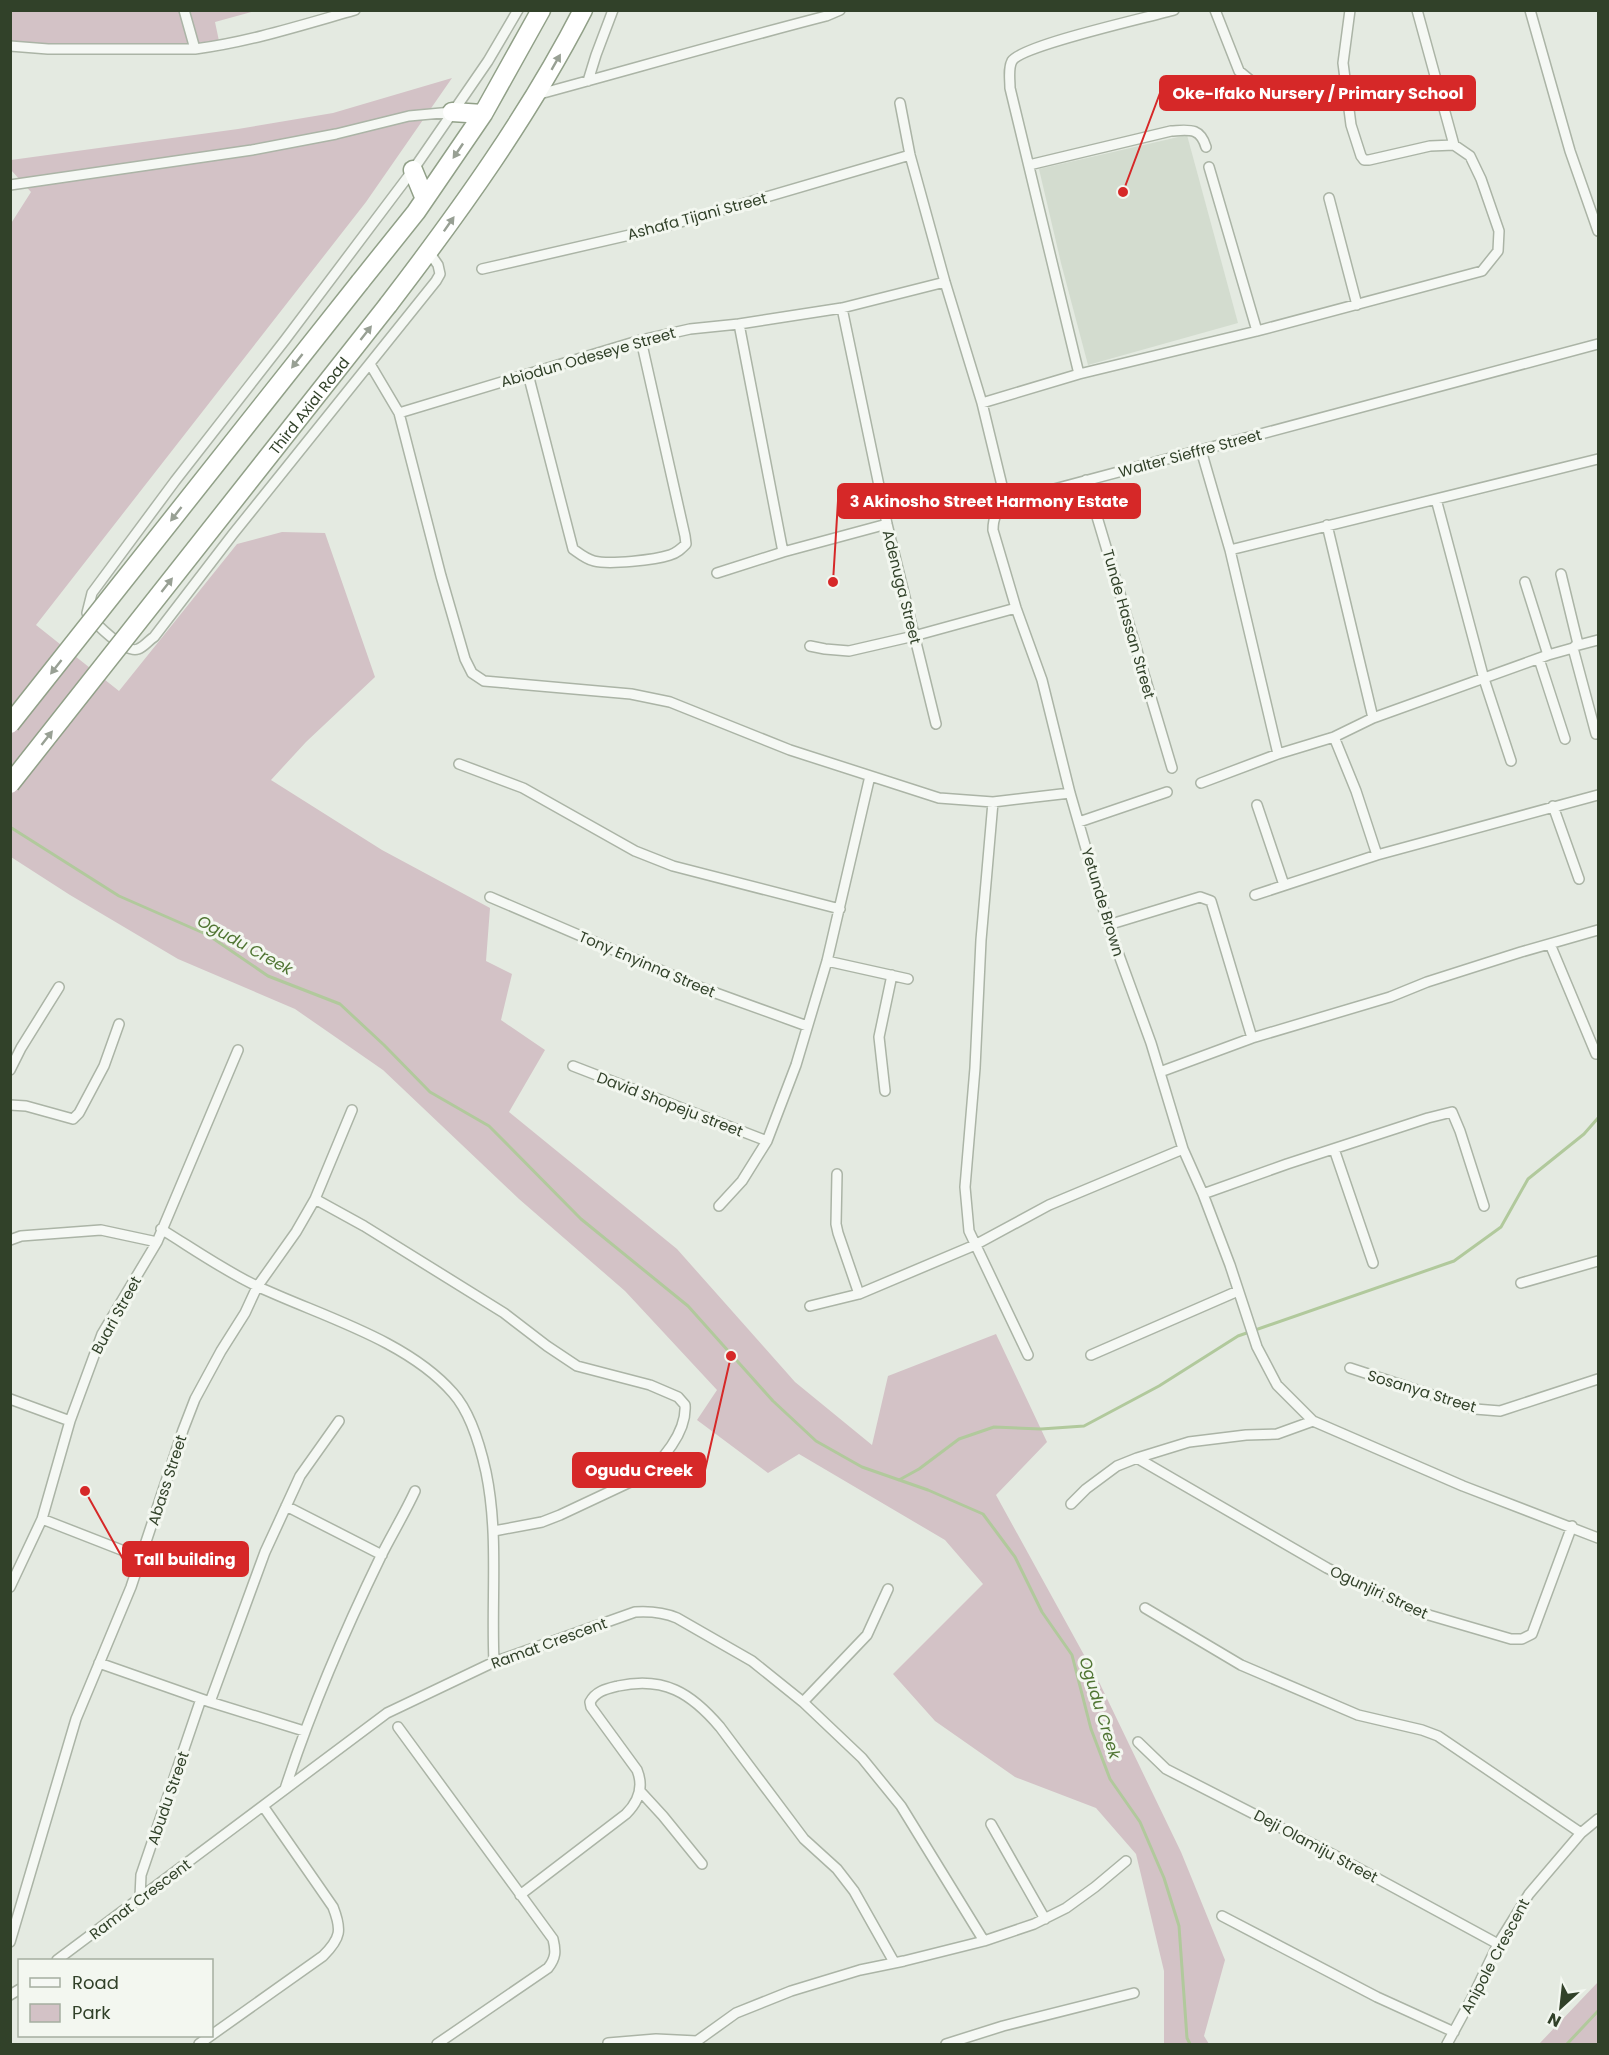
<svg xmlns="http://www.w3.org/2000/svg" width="1609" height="2055" font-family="Poppins,sans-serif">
  <rect width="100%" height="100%" fill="#e4eae1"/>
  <path fill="#d3dccf" d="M1187 135 1238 323 1088 365 1061 263 1039 169Z"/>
  <path fill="#d3c2c6" d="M11 11H255L215 22 219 41 119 48 11 46Z
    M452 78 366 202 36 625 119 691 237 544 282 532 325 533 375 677 306 742 271 780 382 850 490 908 486 961 512 974 501 1020 545 1050 509 1112 677 1249 795 1382 872 1445 888 1376 996 1334 1047 1442 996 1495 1100 1684 1181 1852 1225 1960 1204 2036 1209 2044H1164V1971L1136 1854 1096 1808 1015 1777 935 1721 893 1674 983 1584 945 1540 799 1454 768 1473 697 1420 717 1390 625 1291 519 1199 383 1070 295 1009 178 959 70 895 11 857 10 225 31 192 11 170V160L238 129 333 113Z
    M1598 1982V2044H1539Z"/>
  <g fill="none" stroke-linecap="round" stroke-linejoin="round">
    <path stroke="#b1c99c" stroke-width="3" d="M10 827 119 896 208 935 268 976 340 1004 384 1045 430 1092 489 1126 581 1219 688 1306 773 1401 816 1441 862 1467 928 1490 983 1514 1015 1557 1042 1612 1072 1655 1091 1729 1110 1779 1140 1822 1164 1878 1179 1926 1187 2038 1190 2044
      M899 1480 919 1469 959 1439 994 1427 1041 1429 1084 1426 1159 1386 1238 1336 1454 1261 1501 1227 1528 1179 1584 1134 1598 1118
      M1567 2044 1598 2011"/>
    <g stroke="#abb4a6" stroke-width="12">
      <path id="minor" d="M184 10 195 49
        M1215 10 1239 71 1256 85
        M1417 10 1454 145
        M1530 10 1570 151 1598 231
        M10 46 48 49H195C249 42 302 25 355 10
        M588 81 596 55 613 10
        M536 95C632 69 729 41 826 16L840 10
        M900 103 910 155 945 282 982 403 1006 502 1598 344
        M1029 165 1171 131C1189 130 1200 127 1206 147
        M1209 167 1257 331
        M10 185 252 150 336 134 409 116 452 112
        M1329 198 1357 305
        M429 252 438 265 440 274 436 281 233 534 154 637C149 640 144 647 138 649 125 654 95 623 87 613L92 593 175 481 285 340 413 170 488 61 518 10
        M482 269 660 228 910 155
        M945 282 842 308 739 324 690 329 641 340 399 413 441 576 465 659 472 673 484 681 631 694 670 702 790 750 939 798 993 802 1070 793
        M842 308 887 524 936 724
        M739 324 783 552
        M370 364 399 413
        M528 374 573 549C580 554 586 559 594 561 609 565 655 560 670 555 677 553 681 549 686 544L685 536 641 340
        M1079 374 1010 88C1010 79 1008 68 1012 61 1022 45 1150 17 1174 10
        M982 403 1079 374 1257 331 1482 271 1498 251 1499 231 1481 179 1470 156 1454 145 1430 146 1369 160H1364L1361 156 1351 125 1343 63 1350 10
        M1201 450 1230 550 1278 754
        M1086 480 1172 768
        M1436 499 1484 679 1511 761
        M1006 502C997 511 993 517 993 530L1016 608 1042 680 1070 793 1108 925 1151 1043 1183 1149 1203 1194 1230 1265 1257 1347 1277 1385 1313 1421 1463 1486 1598 1538
        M1327 525 1373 718
        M1230 550 1598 459
        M717 573 783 552 887 524
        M1561 574 1578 644
        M1525 582 1548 655
        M810 646 825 649 849 651 914 636 1016 608
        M1575 646 1598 640
        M1539 659 1565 739
        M1334 737 1356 791 1377 855 1598 795
        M459 764 523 788 635 851 673 866 840 909
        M1201 783 1278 754 1334 737 1373 718 1548 655 1573 648 1596 734
        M993 802 981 940 975 1068 965 1187 969 1231 1028 1355
        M1257 805 1284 885
        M1553 806 1579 879
        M1079 822 1167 792
        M1255 895 1377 855
        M490 897 702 988 807 1026
        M1108 925 1200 897 1211 901 1252 1038
        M1550 944 1596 1054
        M827 961 908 979
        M573 1066 767 1141
        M10 1070 21 1048 59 987
        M1160 1072 1252 1038 1390 997 1427 982 1521 952 1598 930
        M885 1091 879 1037 892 975
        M10 1105 26 1106 73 1119 79 1113 104 1066 119 1024
        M1334 1149 1373 1263
        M837 1174 836 1224 838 1233 859 1294
        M1203 1194 1287 1164 1428 1118 1452 1112 1460 1131 1484 1206
        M315 1199 364 1226 504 1313 547 1346 577 1366 650 1385 678 1397 685 1405C687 1432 662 1462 641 1477L560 1515 542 1522 494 1531
        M719 1206 742 1181 767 1141 796 1065 827 961 870 776
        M161 1229C192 1248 226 1272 259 1287 321 1316 407 1340 453 1393 471 1413 480 1445 486 1472 499 1535 491 1598 494 1662
        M10 1240 21 1236 101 1230 157 1242
        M1521 1283 1598 1261
        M810 1306 859 1294 975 1245 1049 1205 1183 1149
        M1091 1355 1238 1291
        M1350 1368 1475 1409 1500 1411 1598 1379
        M10 1399 70 1421
        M1137 1458 1327 1568 1415 1611 1511 1639H1522L1532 1634 1572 1526
        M1071 1504 1086 1489 1117 1466 1137 1458 1189 1442 1246 1435 1277 1434 1313 1421
        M286 1506 382 1555
        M42 1519 142 1558
        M10 1587 42 1519 70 1421 102 1334 157 1242 238 1050
        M1145 1608 1241 1665 1358 1715 1422 1730 1438 1736 1581 1833
        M99 1663 210 1702 304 1731
        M210 1702 265 1552 300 1476 339 1421
        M803 1702 867 1635 888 1589
        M398 1727 553 1939C556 1951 556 1958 548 1968L437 2044
        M1138 1742 1166 1769 1334 1855 1498 1944
        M285 1789C311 1709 344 1632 381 1556 392 1534 405 1513 415 1491
        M640 1791 663 1816 702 1864
        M991 1824 1045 1919
        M520 1895 626 1814C639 1801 644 1787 637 1770L591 1707 590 1702C596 1691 606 1689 618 1686 664 1676 691 1693 720 1727L804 1839 837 1869 854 1891 894 1962
        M140 1897 141 1875 201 1699
        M1222 1916 1377 1997 1454 2032
        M10 1942 76 1719 131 1587 183 1430 195 1399 221 1351 245 1313 257 1287 296 1232 315 1199 352 1110
        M57 1960 387 1713 494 1662 635 1612C651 1611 663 1612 677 1618L752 1661 803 1702 862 1758 901 1806 984 1941
        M10 1995 20 1989
        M608 2043 656 2039 697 2041 736 2013 791 1991 860 1970 904 1961 984 1941 1034 1924 1066 1908 1095 1887 1126 1861
        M199 2044 323 1956C341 1938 342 1930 333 1907L263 1806
        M946 2044 1003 2026 1134 1993
        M1447 2044 1472 1998 1498 1944 1529 1894 1581 1833 1598 1819"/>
    </g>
    <g stroke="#91a088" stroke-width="21">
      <path id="motorway" d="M452 112 483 114
        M413 170 425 199
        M360 282 416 212 483 114 541 10
        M388 305C460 211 529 115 583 10"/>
    </g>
    <use href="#minor" stroke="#f5f8f4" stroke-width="9"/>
    <use href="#motorway" stroke="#fff" stroke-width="18"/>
    <g stroke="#91a088" stroke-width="21" stroke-linecap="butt">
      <g id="motorway-bridge">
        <path d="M10 724 360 282"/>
        <path id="s1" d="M10 784 388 305"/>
      </g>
    </g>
    <use href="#motorway-bridge" stroke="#fff" stroke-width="18"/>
  </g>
  <defs><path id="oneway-solid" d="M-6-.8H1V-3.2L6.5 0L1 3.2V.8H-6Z" transform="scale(1.5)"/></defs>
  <g fill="#98a094">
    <use href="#oneway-solid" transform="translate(556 62) rotate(-60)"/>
    <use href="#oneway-solid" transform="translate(458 151) rotate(124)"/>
    <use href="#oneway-solid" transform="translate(449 224) rotate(-55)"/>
    <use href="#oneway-solid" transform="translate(366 333) rotate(-52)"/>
    <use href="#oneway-solid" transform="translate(297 361) rotate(128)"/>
    <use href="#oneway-solid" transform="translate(176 514) rotate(128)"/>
    <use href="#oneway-solid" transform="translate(167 585) rotate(-52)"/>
    <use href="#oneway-solid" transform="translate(56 667) rotate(128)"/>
    <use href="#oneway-solid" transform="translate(47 738) rotate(-52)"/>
  </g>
  <g text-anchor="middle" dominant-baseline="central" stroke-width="6" stroke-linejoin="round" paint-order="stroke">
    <g font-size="15" fill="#314129" stroke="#f3f7f0">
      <text transform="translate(697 216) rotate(-15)">Ashafa Tijani Street</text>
      <text transform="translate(588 357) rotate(-16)">Abiodun Odeseye Street</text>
      <text stroke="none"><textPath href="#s1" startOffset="482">Third Axial Road</textPath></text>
      <text transform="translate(1190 453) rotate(-15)">Walter Sieffre Street</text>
      <text transform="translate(902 587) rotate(76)">Adenuga Street</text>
      <text transform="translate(1129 624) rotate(74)">Tunde Hassan Street</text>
      <text transform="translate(1103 902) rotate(73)">Yetunde Brown</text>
      <text transform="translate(647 964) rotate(23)">Tony Enyinna Street</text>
      <text transform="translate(670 1104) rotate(21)">David Shopeju street</text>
      <text transform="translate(116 1315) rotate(-61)">Buari Street</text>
      <text transform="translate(1422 1391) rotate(17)">Sosanya Street</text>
      <text transform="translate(167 1480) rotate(-72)">Abass Street</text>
      <text transform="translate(1379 1592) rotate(25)">Ogunjiri Street</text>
      <text transform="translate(549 1643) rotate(-20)">Ramat Crescent</text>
      <text transform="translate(168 1798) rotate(-71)">Abudu Street</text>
      <text transform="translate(1316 1846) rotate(28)">Deji Olamiju Street</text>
      <text transform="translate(140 1899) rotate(-37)">Ramat Crescent</text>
      <text transform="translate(1495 1956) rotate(-62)">Anipole Crescent</text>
    </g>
    <g font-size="16" font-style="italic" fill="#507533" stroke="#f3f7f0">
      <text transform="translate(245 945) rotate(29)">Ogudu Creek</text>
      <text transform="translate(1100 1708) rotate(73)">Ogudu Creek</text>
    </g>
  </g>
  <path fill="none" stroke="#d62828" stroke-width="2" d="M1123 192L1160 93M833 582L838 501M731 1356L705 1470M85 1491L123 1559"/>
  <g fill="#d62828" stroke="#f3f7f0" stroke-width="2">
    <circle cx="1123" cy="192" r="6"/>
    <circle cx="833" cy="582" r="6"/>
    <circle cx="731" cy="1356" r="6"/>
    <circle cx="85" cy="1491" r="6"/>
  </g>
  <g fill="#d62828" stroke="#d62828" stroke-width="2">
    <rect x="1160" y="76" width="315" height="34" rx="6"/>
    <rect x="838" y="484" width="302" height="34" rx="6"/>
    <rect x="573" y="1453" width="132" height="34" rx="6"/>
    <rect x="123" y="1542" width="125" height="34" rx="6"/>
  </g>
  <g font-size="16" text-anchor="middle" font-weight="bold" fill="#fff">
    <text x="1318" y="99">Oke-Ifako Nursery / Primary School</text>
    <text x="989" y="507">3 Akinosho Street Harmony Estate</text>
    <text x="639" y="1476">Ogudu Creek</text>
    <text x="185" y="1565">Tall building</text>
  </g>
  <rect width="1609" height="2055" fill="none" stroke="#314129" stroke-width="24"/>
  <rect x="18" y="1959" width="195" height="78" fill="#f3f7f0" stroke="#a5aea0" stroke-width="1.5"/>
  <rect x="30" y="1978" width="30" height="9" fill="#f5f8f4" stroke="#a5aea0" stroke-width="1.5"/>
  <text x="72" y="1989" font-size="18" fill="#314129">Road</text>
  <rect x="30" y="2004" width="30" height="18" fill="#d3c2c6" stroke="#a5aea0" stroke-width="1.5"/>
  <text x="72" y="2019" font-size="18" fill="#314129">Park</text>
  <g transform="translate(1561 2007) rotate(207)" stroke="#f3f7f0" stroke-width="4.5" paint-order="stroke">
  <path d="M0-4.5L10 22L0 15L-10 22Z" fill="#314129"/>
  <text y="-9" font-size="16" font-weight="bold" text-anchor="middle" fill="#314129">N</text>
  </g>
</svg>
